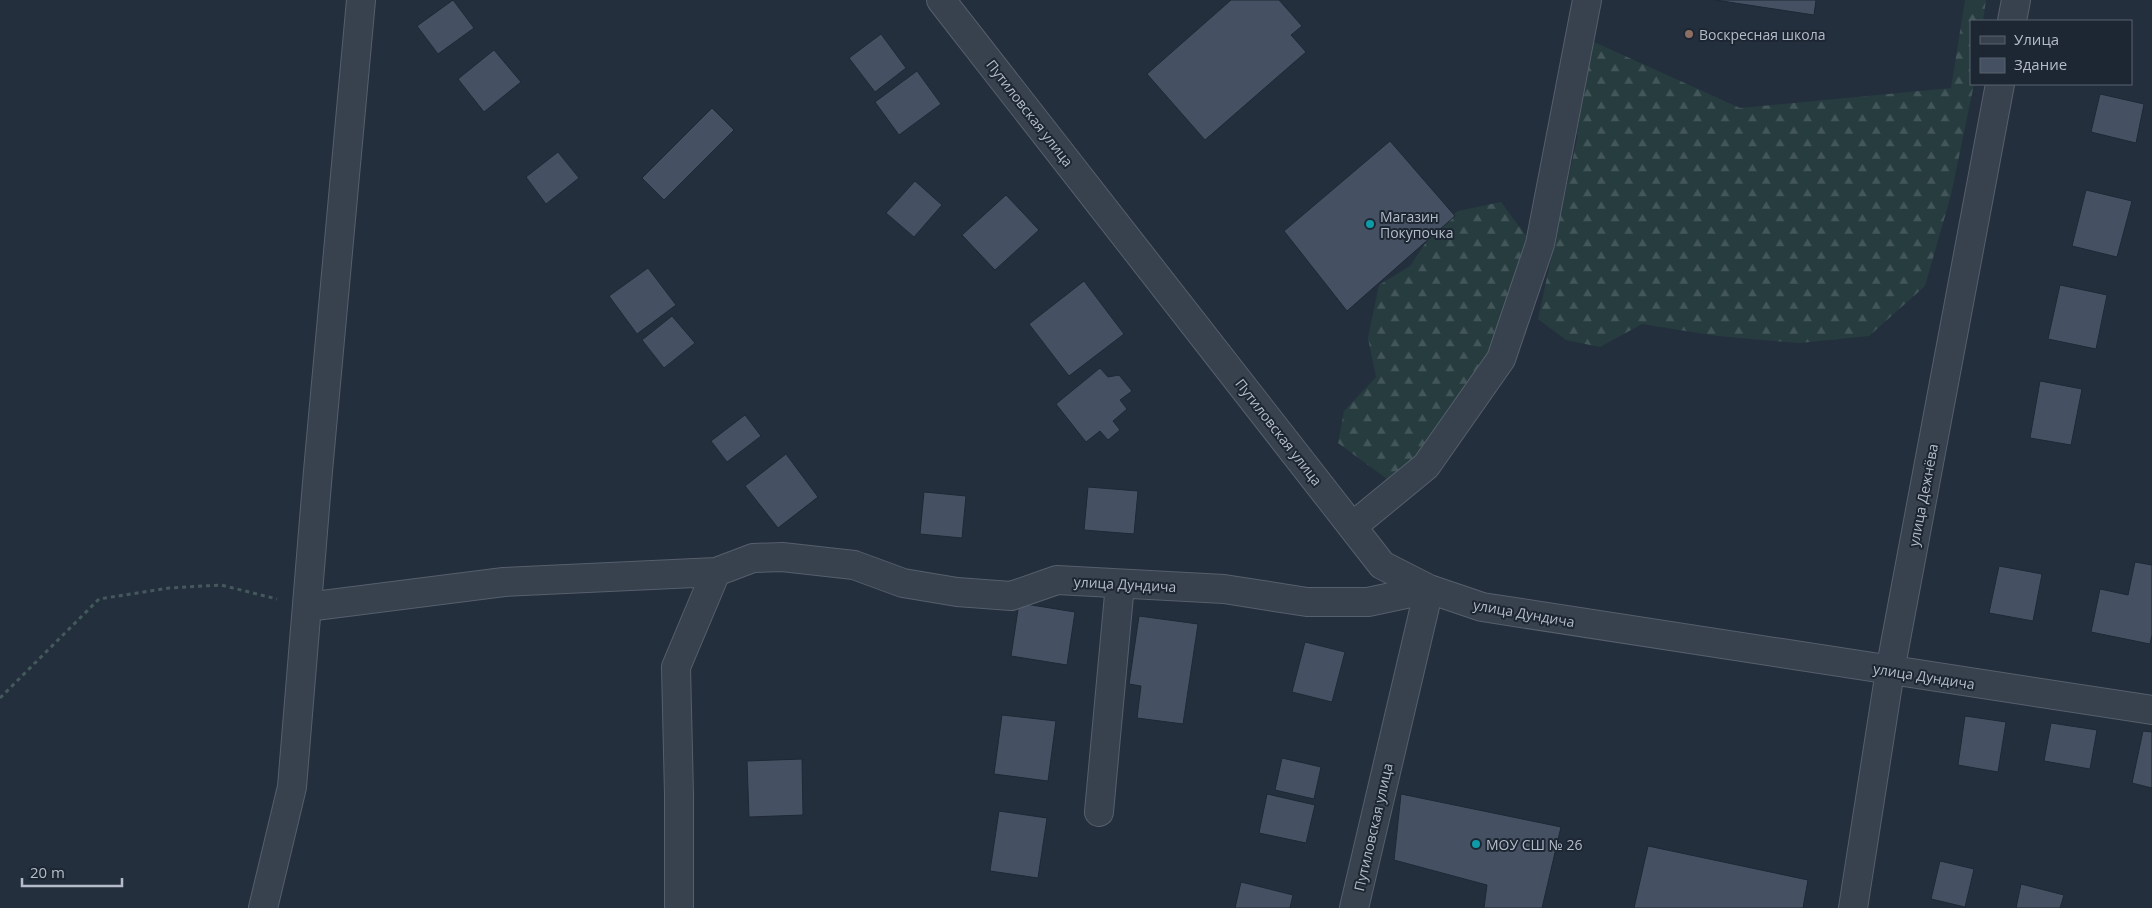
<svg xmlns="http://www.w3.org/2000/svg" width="2152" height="908" font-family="'Open Sans',sans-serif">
  <defs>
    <pattern id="forest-firs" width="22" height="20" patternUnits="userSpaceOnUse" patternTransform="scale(1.25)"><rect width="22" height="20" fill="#263c3f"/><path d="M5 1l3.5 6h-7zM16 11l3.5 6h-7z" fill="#435659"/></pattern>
  </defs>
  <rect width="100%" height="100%" fill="#242f3e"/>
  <path fill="url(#forest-firs)" d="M1965 0H1986L1983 21H1971V84H1974L1951 195 1925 286 1869 336 1799 343 1717 336 1642 324 1600 347 1566 340 1538 319 1577 139 1585 65 1594 42 1740 108 1951 88Z
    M1501 202 1530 241 1491 352 1416 460 1387 479 1338 443 1344 411 1376 377 1368 338 1379 285 1410 266 1437 226 1458 211Z"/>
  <path fill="#455162" stroke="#1f2835" d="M453 0 474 28 438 54 417 26Z
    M1231 0H1279L1302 26 1291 35 1306 52 1205 140 1147 74Z
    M1715 0H1816L1814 15Z
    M881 34 906 68 875 92 849 58Z
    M494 50 521 82 484 112 458 79Z
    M917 71 941 104 899 135 875 102Z
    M2100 94 2144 104 2136 143 2091 132Z
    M712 108 734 130 664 200 642 178Z
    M1390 141 1455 216 1347 311 1284 231Z
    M558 152 579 178 546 204 526 177Z
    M915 181 942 205 914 237 886 213Z
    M2086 190 2132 201 2117 257 2072 246Z
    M1006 195 1039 230 995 270 962 235Z
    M648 268 676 305 637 334 609 296Z
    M1084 281 1124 334 1069 376 1029 324Z
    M2060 285 2107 295 2096 349 2048 339Z
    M672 316 695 343 664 368 642 340Z
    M1100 368 1108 377 1119 375 1132 391 1120 400 1127 409 1113 421 1120 430 1108 440 1100 431 1086 442 1056 404Z
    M2040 381 2082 389 2071 445 2030 438Z
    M745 415 761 436 727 462 711 441Z
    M786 454 818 497 778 528 745 486Z
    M1088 487 1138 491 1134 534 1084 530Z
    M924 492 966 496 962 538 920 534Z
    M2135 562 2152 565V635L2150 644 2091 632 2100 589 2128 595Z
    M1999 566 2042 574 2033 621 1989 613Z
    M1019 603 1075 612 1067 665 1011 656Z
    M1139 616 1198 624 1183 724 1137 718 1141 686 1129 684Z
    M1305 642 1345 652 1332 702 1292 692Z
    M1002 715 1056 721 1048 781 994 774Z
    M1965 716 2006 722 1998 772 1958 765Z
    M2051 723 2097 730 2090 769 2044 761Z
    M2143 731 2152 732V788L2132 783Z
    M1282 758 1321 767 1314 799 1275 790Z
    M802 759 803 815 749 817 747 761Z
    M1267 794 1315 805 1306 843 1259 833Z
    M1401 794 1561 827 1542 908H1484L1487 885 1394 860Z
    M999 811 1047 818 1038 878 990 871Z
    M1648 846 1808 880 1803 908H1634Z
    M1940 861 1974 869 1965 907 1931 899Z
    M1241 882 1293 895 1290 908H1235Z
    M2021 884 2064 895 2060 908H2016Z"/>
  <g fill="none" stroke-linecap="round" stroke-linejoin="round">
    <g stroke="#565f6c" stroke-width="30">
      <path id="minor" d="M941 0 1382 565 1429 589 1482 607 2152 710
        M2012 21 2016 0
        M1353 526 1426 466 1501 359 1540 244 1587 0
        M307 607 504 582 716 572 753 558 782 557 854 565 903 583 957 592 1011 596 1057 580 1224 589 1307 602H1368L1429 589
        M1099 812 1120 584
        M263 908 292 787 318 471 361 0
        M679 908V795L676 667 716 572
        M1354 908 1429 589
        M1853 908 1890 671 2000 84"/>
    </g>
    <path stroke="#44595c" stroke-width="3" stroke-dasharray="4 4" stroke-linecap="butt" d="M0 698 99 599 169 588 221 585 277 599"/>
    <use href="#minor" stroke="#38414e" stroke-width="28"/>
  </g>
  <circle fill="#8d6e63" stroke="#1d2633" stroke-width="2" cx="1689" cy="34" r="5"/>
  <g fill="#0f9aa8" stroke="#1d2633" stroke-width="2">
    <circle cx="1370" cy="224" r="5"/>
    <circle cx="1476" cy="844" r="5"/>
  </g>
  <g text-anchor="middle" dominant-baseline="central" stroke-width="4" stroke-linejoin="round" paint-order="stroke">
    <g font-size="14" fill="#b4bcc9" stroke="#1d2633" text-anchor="start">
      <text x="1699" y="34">Воскресная школа</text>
      <text x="1380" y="216">Магазин<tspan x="1380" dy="16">Покупочка</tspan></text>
      <text x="1486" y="844">МОУ СШ № 26</text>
    </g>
    <g font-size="14" fill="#b4bcc9" stroke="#1d2633">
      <text transform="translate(1030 113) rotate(52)">Путиловская улица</text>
      <text transform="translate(1279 432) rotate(52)">Путиловская улица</text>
      <text transform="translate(1923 495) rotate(-79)">улица Дежнёва</text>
      <text transform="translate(1125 584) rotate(3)">улица Дундича</text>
      <text transform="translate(1524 613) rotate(10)">улица Дундича</text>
      <text transform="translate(1924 676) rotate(9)">улица Дундича</text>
      <text transform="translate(1373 827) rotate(-77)">Путиловская улица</text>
    </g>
  </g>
  <rect x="1970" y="20" width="162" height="65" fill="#1d2633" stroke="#59626f"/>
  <rect x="1980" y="36" width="25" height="8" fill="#38414e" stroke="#59626f"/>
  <text x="2014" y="45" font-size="15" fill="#b4bcc9">Улица</text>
  <rect x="1980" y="58" width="25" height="15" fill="#455162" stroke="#59626f"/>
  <text x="2014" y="70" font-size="15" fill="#b4bcc9">Здание</text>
  <path d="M22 878v8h100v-8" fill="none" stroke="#b4bcc9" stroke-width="2.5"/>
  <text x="30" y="878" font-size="15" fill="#b4bcc9" stroke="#1d2633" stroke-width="4" paint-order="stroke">20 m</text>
</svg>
